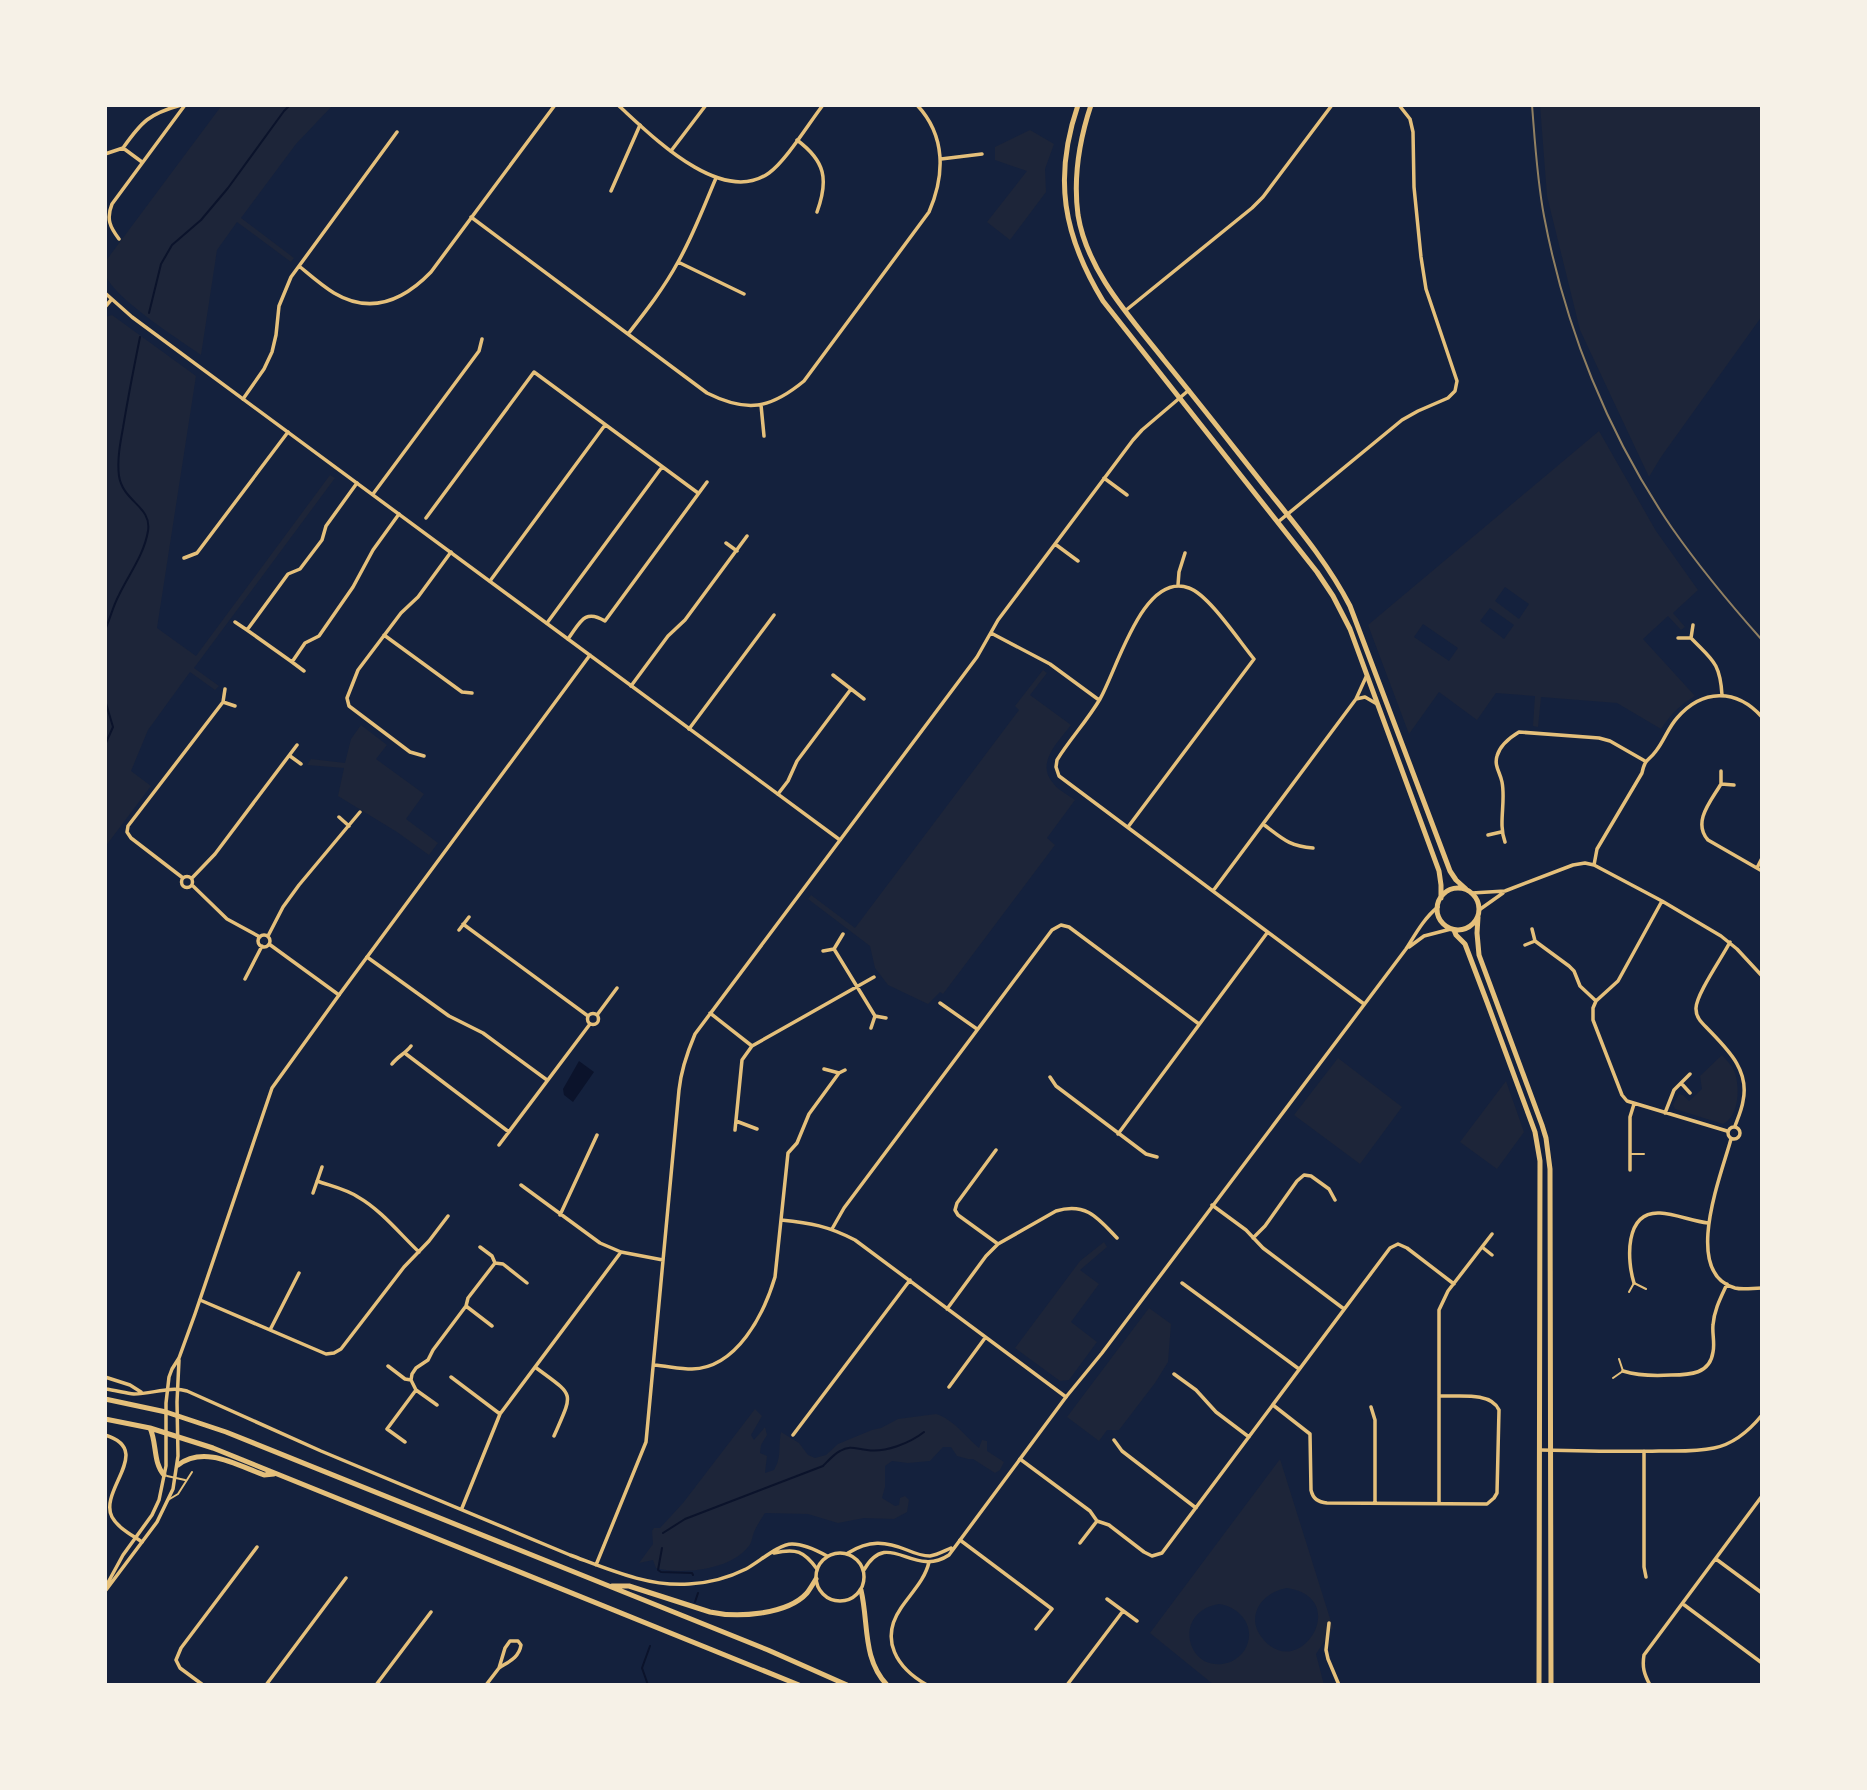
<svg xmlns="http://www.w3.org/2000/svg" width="1867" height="1790" font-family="'Fira Sans Condensed',sans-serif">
  <rect width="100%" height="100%" fill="#14213d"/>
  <path fill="#1d2539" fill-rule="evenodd" d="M222 105H333L296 144 241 218 294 258 291 262 237 222 217 250 201 355C180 340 110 296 105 273 104 270 105 266 105 262Z
    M1540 105H1762V316L1661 457 1649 477 1580 330 1547 196Z
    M1030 130 1054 144 1045 169 1046 192 1010 240 987 222 1027 171 995 160V147Z
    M112 315 196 376 157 628 196 656 330 475 335 478 194 668 219 686 215 690 190 672 148 730 131 771 151 786 105 847V317Z
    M1599 431 1656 531 1698 590 1673 613 1685 627 1681 630 1668 616 1643 639 1695 696C1680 705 1671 714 1661 729L1617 703 1541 697 1538 727 1533 726 1535 696 1496 693 1477 720 1439 692 1409 734 1368 625ZM1505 587 1529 604 1519 619 1495 601ZM1490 608 1514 625 1504 639 1480 621ZM1423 624 1458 648 1449 661 1414 637Z
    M1043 670 1047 673 1030 695 1071 725C1059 741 1035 763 1053 783 1058 790 1068 795 1075 800L1047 838 1055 845 943 994 940 992 928 1004 888 985 875 968 870 946 808 899 811 895 855 928 1019 710 1015 706Z
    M361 725 387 745 376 759 424 794 406 819 438 843 429 855 397 832 338 796 344 768 307 765 311 759 345 763 351 739Z
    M1722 1055C1727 1061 1733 1066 1735 1073 1740 1088 1739 1117 1723 1124L1675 1109 1673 1105 1679 1094 1683 1095 1689 1101 1702 1089 1700 1076Z
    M1338 1058 1402 1107 1360 1164 1294 1115Z
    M1506 1081 1524 1132 1497 1169 1460 1142Z
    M1104 1242 1107 1247 1080 1270 1099 1284 1071 1322 1097 1342 1069 1380 1060 1381 1015 1348 1080 1261Z
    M1149 1308 1171 1324 1168 1362 1155 1383 1119 1430H1107L1099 1441 1067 1417Z
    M755 1409 762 1416 751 1435 754 1440 765 1427 767 1435 761 1445 760 1453 767 1456 765 1473 774 1470C782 1457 778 1447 781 1432L799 1443 808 1455 815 1458 826 1455 838 1444 872 1430 881 1428 898 1419 936 1414C953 1419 966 1437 979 1448L982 1440 987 1441V1451L1004 1462 1000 1470 995 1473 973 1459H968L957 1456 951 1447H943L930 1461 908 1463 892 1461 885 1466V1487L882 1498 895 1506 899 1505 900 1498 905 1496 909 1500 907 1512 894 1519 864 1518 838 1523 808 1514 765 1513C761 1519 757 1525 754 1532 752 1537 752 1543 748 1547 730 1570 682 1575 656 1568L653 1560 639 1563 653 1544 652 1531 654 1528H660L683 1503Z
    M1280 1459 1333 1628 1316 1654 1324 1685H1214L1150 1633ZM1287 1588C1353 1598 1299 1683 1263 1639 1244 1617 1262 1592 1287 1588ZM1219 1604C1241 1607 1258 1629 1244 1651 1239 1657 1234 1661 1227 1663 1187 1674 1171 1612 1219 1604Z"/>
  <path fill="#0b132b" d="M579 1061 594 1072 573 1102 564 1095 563 1089Z"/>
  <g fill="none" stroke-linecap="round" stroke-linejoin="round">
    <path stroke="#0b132b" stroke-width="2" d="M149 313 161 264 172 245 201 220 228 188 284 111 290 105
      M105 630C110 619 113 606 119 595 129 574 144 555 148 531 152 506 123 502 119 476 117 460 120 444 123 428 128 397 134 367 140 337
      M105 700 113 727 105 745
      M663 1533 685 1519 823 1466C828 1461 834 1454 840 1451 850 1445 856 1449 867 1450 885 1453 910 1443 924 1432
      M662 1548 658 1570 661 1572 692 1573 693 1575
      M695 1602 698 1593
      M648 1685 642 1668 650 1646"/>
    <path stroke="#e5c07b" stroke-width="2" d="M1631 1154H1644
      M1629 1292 1634 1283 1646 1289
      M1613 1378 1623 1371 1619 1359
      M167 1476 185 1480
      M168 1500 178 1494 192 1472"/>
    <path stroke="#e5c07b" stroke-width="3.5" d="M797 140C825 161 829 179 817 212
      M123 148C142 121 149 114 181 105
      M671 151 706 105
      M105 154 123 148 142 162
      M941 159 982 154
      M611 191 640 125
      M471 217 707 393C747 413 770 409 804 381L929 212C945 175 946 136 917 105
      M119 239C110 227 106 219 112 204L185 105
      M678 262 744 294
      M299 266C310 275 321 285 334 293 371 315 404 300 431 272L555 105
      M105 307 111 300
      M1125 311 1252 208 1263 197 1332 105
      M628 334C646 311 664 288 678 262 693 236 704 206 716 178
      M243 399 264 369 272 352 276 335 279 306 291 277 397 132
      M761 405 764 436
      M1104 478 1127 495
      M357 483 326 526 322 540 300 569 288 574 247 630 292 662 305 643 319 636 353 587 373 550 399 514
      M373 494 479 351 482 339
      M426 518 534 372 698 493
      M1278 522 1402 420 1418 411 1448 398 1455 391 1457 381 1426 289 1421 257 1414 187 1413 132 1410 119 1399 105
      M726 543 737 551
      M1055 544 1078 561
      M184 558 197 553 288 432
      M490 581 605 425
      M1178 585 1179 572 1185 553
      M235 622 247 630
      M547 623 662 467
      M991 633 1050 664 1099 700
      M384 635 462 692 472 693
      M1678 638H1691L1693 625
      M1691 638C1712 660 1720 662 1722 695
      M568 639C580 623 584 608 605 621L707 482
      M292 662 304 671
      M833 675 864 699
      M631 686 668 636 685 620 747 536
      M225 689 223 702 235 706
      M1356 699 1365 697 1377 704
      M689 729 774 615
      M290 756 301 764
      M424 756 410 752 349 706 347 698 358 670 401 613 418 597 451 552
      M1721 771V784L1734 785
      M1721 784C1711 801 1692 822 1708 840L1762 871
      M778 794 788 781 797 761 851 689
      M339 817 349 826
      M1263 824C1282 838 1288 846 1313 848
      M1128 827 1254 659C1239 641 1209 595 1189 588 1143 571 1117 670 1100 699 1087 721 1070 739 1057 760L1056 767 1059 776 1364 1004
      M1488 835 1501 832
      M1505 842C1498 824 1506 802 1502 782 1500 772 1494 766 1497 756 1500 745 1509 738 1519 732L1599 738 1610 741 1645 761
      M1594 865 1597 849 1642 773C1645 758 1648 762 1656 751 1664 741 1668 728 1677 718 1702 689 1736 688 1762 717
      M1757 868 1762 858
      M181.5 882a5.5 5.5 0 1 1 11 0a5.5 5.5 0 1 1-11 0Z
      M183 878 131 838 127 832 128 826 223 702
      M192 878 215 854 297 745
      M192 885 227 919 260 937
      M1213 891 1356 699 1366 677
      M1472 893 1505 891 1573 865 1585 863 1594 865 1662 901 1721 936 1737 949 1762 976
      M1662 901 1618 981 1596 1001 1593 1008V1020L1622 1095 1627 1101 1727 1131
      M1479 910 1503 893
      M463 924 588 1016
      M459 930 469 917
      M258 941a6 6 0 1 1 12 0a6 6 0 1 1-12 0Z
      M268 936 283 907 299 885 360 812
      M1535 941 1569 966 1574 971 1580 986 1596 1001
      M1730 942C1723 956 1695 996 1696 1009 1696 1017 1701 1022 1706 1027 1726 1048 1750 1069 1743 1101 1742 1109 1738 1118 1735 1126
      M269 944 339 995
      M1525 945 1535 941 1532 929
      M834 949 875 1016
      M823 951 834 949 843 934
      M367 957 449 1016 483 1033 547 1080
      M245 979 262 946
      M940 1003 977 1029
      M710 1013 752 1046
      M587.5 1019a5.5 5.5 0 1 1 11 0a5.5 5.5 0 1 1-11 0Z
      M597 1015 617 988
      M871 1028 875 1016 886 1018
      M406 1054 509 1132
      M392 1064C398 1056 405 1054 411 1046
      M824 1069 839 1073 845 1070
      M1050 1077 1056 1086 1146 1154 1157 1157
      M1681 1083 1690 1093
      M1665 1113 1674 1090 1690 1074
      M736 1121 757 1129
      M1728 1133a6 6 0 1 1 12 0a6 6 0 1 1-12 0Z
      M735 1130 742 1060 752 1046 874 977
      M1118 1134 1267 933
      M1731 1139C1722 1173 1681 1273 1735 1288 1743 1290 1753 1288 1762 1288
      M499 1145 590 1024
      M996 1150 957 1203 955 1210 958 1215 998 1244
      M1630 1170V1117L1634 1104
      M317 1181C331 1186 346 1189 358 1197 381 1210 400 1234 419 1252
      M521 1185 600 1243 621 1252 663 1260
      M313 1193 322 1167
      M1212 1205 1246 1230 1263 1248 1344 1309
      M560 1215 597 1135
      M781 1220C811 1223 828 1226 855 1240L1066 1397
      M832 1229 844 1208 1052 930 1061 925 1069 927 1199 1024
      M1253 1238 1265 1226 1297 1181 1304 1175 1311 1176 1329 1189 1335 1200
      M1482 1247 1492 1255
      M495 1263 503 1264 527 1283
      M1182 1283 1299 1369
      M1634 1283C1627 1261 1624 1211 1660 1213 1676 1214 1692 1221 1708 1223
      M200 1300 326 1354 334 1353 341 1349 404 1267 429 1241 448 1216
      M466 1306 492 1326
      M947 1309 986 1256 998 1244 1056 1211C1086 1202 1098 1218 1117 1238
      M270 1330 299 1273
      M654 1365C667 1366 680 1369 692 1369 737 1368 764 1314 775 1277L788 1153 797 1143 809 1114 839 1073
      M388 1366 405 1379 411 1380
      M535 1367C575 1397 574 1390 554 1436
      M1623 1371C1639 1376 1655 1376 1671 1375 1690 1375 1710 1374 1713 1352 1715 1343 1712 1333 1713 1325 1714 1310 1721 1297 1727 1284
      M1174 1374 1196 1390 1216 1412 1249 1437
      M105 1377 130 1385 141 1392
      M451 1377 500 1414
      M949 1387 985 1338
      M105 1389C115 1390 125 1393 134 1394 152 1394 170 1386 187 1391L321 1451 570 1555C608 1569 648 1587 689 1584 709 1583 728 1578 746 1569 759 1562 779 1544 792 1544 803 1544 818 1551 827 1556
      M416 1390 437 1405
      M1273 1405 1310 1434 1311 1490C1313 1499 1318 1502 1327 1503L1487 1504 1494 1498 1497 1493 1499 1410C1491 1391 1456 1397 1439 1396
      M1371 1407 1375 1420V1503
      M105 1435C155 1450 98 1490 112 1517 118 1528 132 1535 142 1542
      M793 1435 910 1280
      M1114 1440 1122 1451 1196 1508
      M405 1442 387 1429 416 1390 411 1380 412 1374 416 1368 428 1360 433 1350 466 1306 468 1298 495 1263 492 1256 480 1247
      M1540 1450C1580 1451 1620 1452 1659 1451 1677 1451 1696 1452 1714 1448 1734 1444 1749 1431 1762 1415
      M1644 1451V1567L1646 1577
      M1020 1459 1090 1511 1097 1521 1109 1525 1144 1552 1152 1556 1162 1553 1390 1248 1398 1244 1407 1248 1454 1284
      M1439 1503V1310L1448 1291 1492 1234
      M462 1508 500 1414 621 1252
      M960 1540 1052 1609 1036 1629
      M1080 1543 1097 1521
      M774 1553C796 1548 804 1551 817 1569
      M1716 1559 1762 1593
      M596 1565 646 1442 679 1090C681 1070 687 1053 695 1034L977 657 998 620 1133 440 1142 430 1189 390
      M1107 1599 1137 1621
      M1683 1604 1762 1663
      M1329 1623 1326 1650 1328 1659 1339 1685
      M203 1685 180 1668 176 1660 181 1648 257 1547
      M266 1685 346 1578
      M376 1685 431 1612
      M486 1685 499 1668 505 1648 510 1641H518L521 1645C519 1658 508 1662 499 1668
      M927 1685C897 1668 879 1640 901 1608 911 1593 925 1580 929 1562
      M1067 1685 1123 1611
      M1650 1685C1644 1674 1642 1667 1644 1655L1762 1496"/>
    <path stroke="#e5c07b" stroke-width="3.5" d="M618 105C651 135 721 207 769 173 786 161 809 123 823 105
      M105 293 132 317 840 840
      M1409 947 1424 936 1451 929
      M816 1577a24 24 0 1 1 48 0a24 24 0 1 1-48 0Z
      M848 1553C869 1540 885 1541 907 1550 914 1553 922 1556 930 1556 937 1555 944 1551 951 1548
      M864 1570C888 1527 913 1579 949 1555L1066 1397 1102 1353 1406 949C1415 935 1424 918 1438 907
      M105 1588 123 1555 152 1515 159 1500 166 1466V1403L169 1377 172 1369 179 1358 195 1314 272 1088 339 995 590 655
      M106 1590 157 1522 173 1489 178 1456 177 1402 179 1360"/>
    <path stroke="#e5c07b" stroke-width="5" d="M1078 105C1053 178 1063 235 1103 301L1317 572 1333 596 1350 629 1439 871 1441 885V898
      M1091 105C1079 141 1073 177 1078 215 1087 271 1130 317 1164 360 1200 404 1235 449 1270 493 1299 529 1329 565 1350 606L1450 871 1456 880 1466 889
      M1437 909a21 21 0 1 1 42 0a21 21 0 1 1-42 0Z
      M1478 917 1477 933 1479 955 1542 1125 1546 1138 1550 1169 1551 1685
      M1454 930 1456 935 1465 944 1487 1002 1535 1132 1540 1161 1539 1685"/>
    <path stroke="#e5c07b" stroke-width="5" d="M105 1399 166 1412 226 1432 768 1650 847 1685
      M105 1419 150 1428 213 1448 799 1685
      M150 1428C157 1443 153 1463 164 1475
      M178 1465C204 1445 237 1465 264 1475L274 1474
      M612 1586H629L710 1612C737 1618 787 1615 807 1593 810 1589 813 1584 816 1579
      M861 1590C869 1624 862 1658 887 1685"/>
    <path stroke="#918062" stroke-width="2" d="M1532 105C1535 142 1537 179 1544 216 1565 327 1608 435 1672 528 1700 568 1730 604 1762 640"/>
  </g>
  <rect width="1867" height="1790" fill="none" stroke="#f6f1e7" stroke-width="214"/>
</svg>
